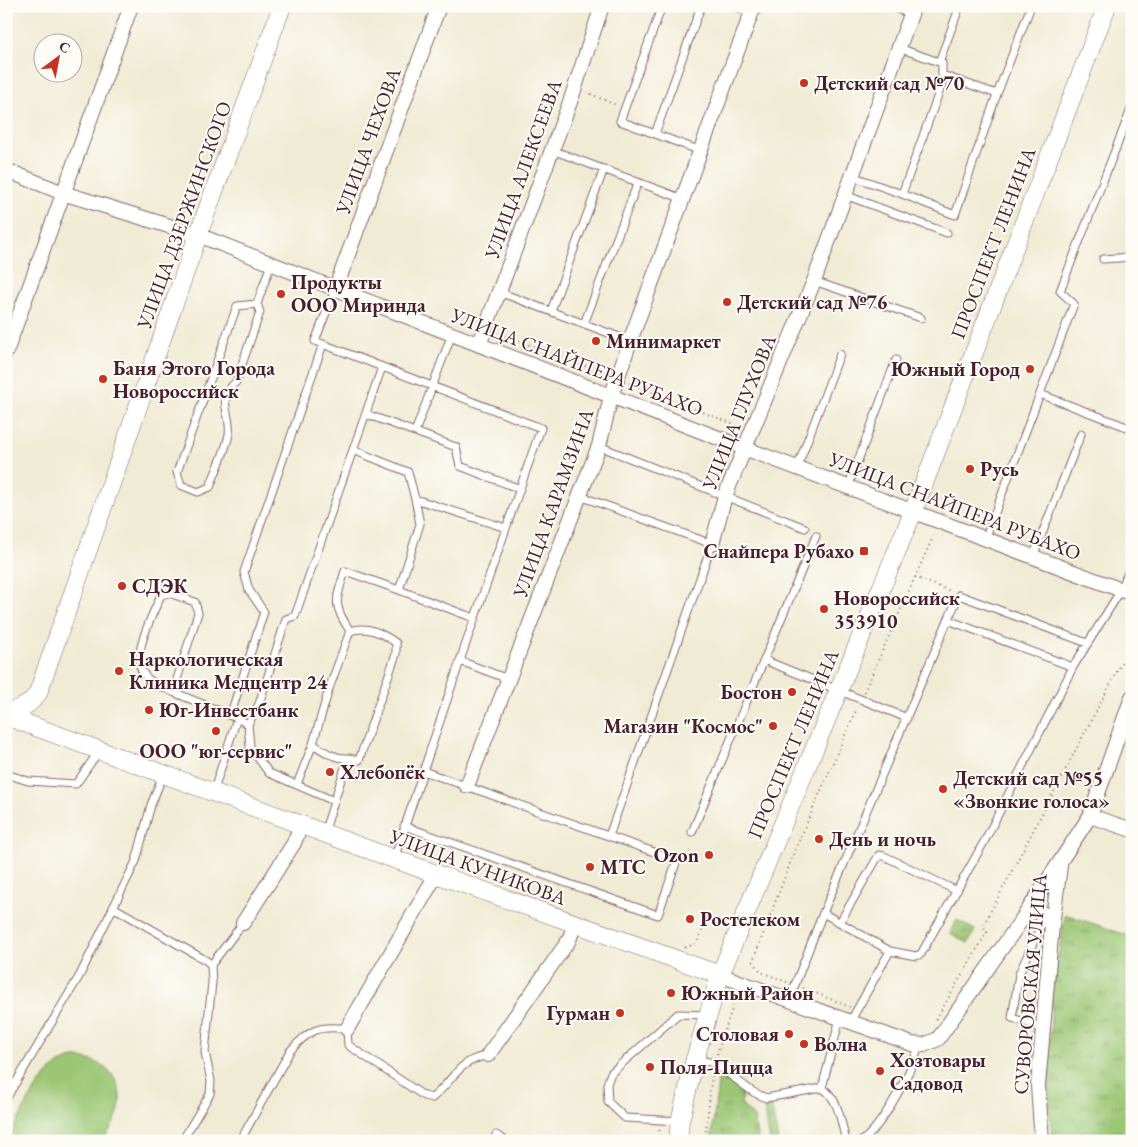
<svg xmlns="http://www.w3.org/2000/svg" width="1138" height="1147" font-family="'EB Garamond',serif">
  <defs>
    <pattern id="grass-tufts" width="24" height="20" patternUnits="userSpaceOnUse" patternTransform="scale(1.25)"><rect width="24" height="20" fill="#9bc673"/><path d="M3 7l-1-3M5 7V3M7 7l1-3M15 17l-1-3M17 17v-4M19 17l1-3" fill="none" stroke="#80a05f"/></pattern>
  </defs>
  <rect width="100%" height="100%" fill="#fdfcf7"/>
  <filter id="ink" filterUnits="userSpaceOnUse"><feTurbulence type="fractalNoise" baseFrequency=".02" numOctaves="2"/><feDisplacementMap in="SourceGraphic" scale="10" xChannelSelector="R" yChannelSelector="G"/><feConvolveMatrix kernelMatrix="1 2 1 2 8 2 1 2 1" color-interpolation-filters="sRGB"/></filter>
  <filter id="wash" filterUnits="userSpaceOnUse"><feTurbulence type="fractalNoise" baseFrequency=".0096" numOctaves="4" result="noise"/><feDisplacementMap in="SourceGraphic" scale="20" xChannelSelector="R" yChannelSelector="G"/><feGaussianBlur stdDeviation="1.12" result="paint"/><feColorMatrix in="noise" values="0 0 0 0 0 0 0 0 0 0 0 0 0 0 0 0 0 1.4 0 .05"/><feComposite in="paint" operator="in"/></filter>
  <g filter="url(#wash)">
    <rect width="100%" height="100%" fill="#f0ebd4"/>
    <path fill="url(#grass-tufts)" stroke="#72724f" d="M1065 914 1132 937V1141H1052L1048 1086 1052 995Z
      M957 920 975 930 968 943 950 933Z
      M719 1074 743 1089 741 1104 754 1118 758 1141H711Z
      M771 1102 778 1141H770L763 1104Z"/>
    <path fill="#9bc673" stroke="#72724f" d="M74 1058C102 1057 126 1080 119 1109 117 1120 109 1131 103 1141H7C23 1114 41 1064 74 1058Z"/>
  </g>
  <g filter="url(#ink)">
    <g fill="none" stroke-linecap="round" stroke-linejoin="round">
      <g stroke="#846666" stroke-width="9">
        <path id="service" d="M662 6 620 121 701 151
          M734 6 752 13
          M939 62 960 6
          M997 94 1031 6
          M655 134 701 6
          M552 150 683 199
          M852 176 902 194 942 84V63L899 48
          M902 194 955 215 997 94 942 75
          M845 195 947 233
          M1103 259 1132 257
          M814 281 921 318
          M335 290 315 341 541 428 464 649 394 859
          M499 292 630 341
          M257 304 237 306 177 472 181 485 198 492 210 487C216 470 226 451 229 434 232 413 215 399 236 382L260 312 257 304 271 264
          M551 311 604 169
          M584 324 638 182
          M1040 394 1132 429
          M366 414 456 447 460 466 520 489
          M415 432 452 334
          M599 446 805 528
          M353 450 408 472 415 499 506 528
          M797 468 840 354
          M848 487 896 360
          M580 496 712 544 609 836
          M985 539 1074 304 1060 291 1132 107
          M1033 557 1081 434
          M399 590 474 618
          M350 631C332 604 336 600 345 571L399 590 420 524 415 499
          M764 660 907 718
          M460 661 508 679
          M1073 667 948 620 959 595 1087 643
          M173 692C163 687 149 683 143 673 131 655 153 614 161 595L169 593 195 602 198 613 173 692 237 718 213 793
          M230 716 264 612 249 590 244 572 323 344
          M237 718 248 724 250 747 269 773 334 801
          M248 724 259 704 286 619 295 616 382 367
          M6 774 28 781 76 784 99 751
          M297 784 313 744
          M404 826 658 915 677 860 423 771
          M692 832 816 536
          M324 833 348 758 359 760 396 654V643C382 633 367 625 350 631L329 689 313 744C324 751 334 759 348 758
          M113 907 207 961 211 965 212 982 205 1052 211 1081 210 1094 182 1141
          M823 913 890 951
          M1038 915 1041 925 1019 974 1012 1018 1043 1028
          M840 922 879 855 884 856 957 891
          M211 965 243 923
          M789 1000 823 913 948 620
          M850 1022 890 951 916 956 921 954 984 842 1073 667 1121 590 1132 562
          M695 1059 714 1063 753 1092 766 1098 822 1088C839 1098 841 1123 846 1141
          M822 1088 840 1018
          M6 1099 80 975 136 861 151 805 163 775
          M679 1121 625 1118 608 1102 607 1084 611 1073 678 1014 707 1015
          M496 1135 506 1141
          M240 1141 290 1051C309 1030 318 1025 347 1029L348 1045 424 1096 432 1098C455 1079 456 1062 488 1055
          M862 1141C882 1127 913 1069 919 1045"/>
      </g>
      <g stroke="#846666" stroke-width="16">
        <path id="minor" d="M899 6 912 11
          M6 170 63 193 198 235 744 448 1132 594
          M335 290 439 6
          M479 345 570 102 602 6
          M6 352 131 6
          M712 544 725 496 814 281 914 6
          M467 786 599 446 611 397 630 341 754 6
          M1090 816 1132 830
          M1025 915 1034 912 1042 913 1052 925
          M243 923 294 843 301 825
          M720 975 912 1044 924 1045 938 1039 1025 915 1090 816 1132 697
          M347 1029 436 875
          M488 1055 569 940 575 923
          M1042 1141 1038 1086 1052 925 1060 866"/>
      </g>
      <g stroke="#846666" stroke-width="19">
        <path id="tertiary" d="M6 711C20 711 30 705 38 693L198 235 282 6
          M6 716 394 859 720 975
          M678 1141 680 1121 695 1059 720 975 913 512 1107 6"/>
      </g>
      <path stroke="#846666" stroke-width="2" stroke-dasharray="1 4" stroke-linecap="butt" d="M586 92 616 105
        M496 332 606 374
        M629 383 741 427
        M915 577 950 591
        M864 692 932 539
        M685 947 696 944 702 931
        M787 982 761 972 753 961 795 850 857 708
        M803 988 850 1007
        M936 1019 987 932 983 926 1132 643
        M717 1054 735 1000 742 996
        M658 1141 660 1128
        M705 1141 712 1074"/>
      <use href="#service" stroke="#fff" stroke-width="7"/>
      <use href="#minor" stroke="#fff" stroke-width="14"/>
      <use href="#tertiary" stroke="#fff" stroke-width="18"/>
    </g>
  </g>
  <g fill="#c8321e" stroke="#fdfcf7" stroke-width="2">
    <circle cx="804" cy="83" r="5"/>
    <circle cx="281" cy="294" r="5"/>
    <circle cx="727" cy="302" r="5"/>
    <circle cx="596" cy="341" r="5"/>
    <circle cx="1030" cy="369" r="5"/>
    <circle cx="103" cy="379" r="5"/>
    <circle cx="970" cy="469" r="5"/>
    <rect x="859" y="546" width="10" height="10" rx="2.5"/>
    <circle cx="122" cy="586" r="5"/>
    <circle cx="824" cy="609" r="5"/>
    <circle cx="119" cy="671" r="5"/>
    <circle cx="792" cy="692" r="5"/>
    <circle cx="149" cy="710" r="5"/>
    <circle cx="773" cy="726" r="5"/>
    <circle cx="216" cy="731" r="5"/>
    <circle cx="330" cy="772" r="5"/>
    <circle cx="943" cy="789" r="5"/>
    <circle cx="819" cy="839" r="5"/>
    <circle cx="709" cy="855" r="5"/>
    <circle cx="590" cy="867" r="5"/>
    <circle cx="690" cy="919" r="5"/>
    <circle cx="671" cy="993" r="5"/>
    <circle cx="620" cy="1013" r="5"/>
    <circle cx="789" cy="1034" r="5"/>
    <circle cx="804" cy="1044" r="5"/>
    <circle cx="650" cy="1067" r="5"/>
    <circle cx="880" cy="1071" r="5"/>
  </g>
  <g text-anchor="middle" dominant-baseline="central" stroke-width="4" stroke-linejoin="round" paint-order="stroke">
    <g font-size="20" font-weight="bold" fill="#4a1f2b" stroke="#fdfcf7" text-anchor="start">
      <text x="814" y="83">Детский сад №70</text>
      <text x="291" y="282">Продукты<tspan x="291" dy="23">ООО Миринда</tspan></text>
      <text x="737" y="302">Детский сад №76</text>
      <text x="606" y="341">Минимаркет</text>
      <text x="113" y="368">Баня Этого Города<tspan x="113" dy="23">Новороссийск</tspan></text>
      <text x="1020" y="369" text-anchor="end">Южный Город</text>
      <text x="980" y="469">Русь</text>
      <text x="854" y="551" text-anchor="end">Снайпера Рубахо</text>
      <text x="132" y="586">СДЭК</text>
      <text x="834" y="598">Новороссийск<tspan x="834" dy="23">353910</tspan></text>
      <text x="129" y="659">Наркологическая<tspan x="129" dy="23">Клиника Медцентр 24</tspan></text>
      <text x="782" y="692" text-anchor="end">Бостон</text>
      <text x="159" y="710">Юг-Инвестбанк</text>
      <text x="763" y="726" text-anchor="end">Магазин "Космос"</text>
      <text x="216" y="751" text-anchor="middle">ООО "юг-сервис"</text>
      <text x="340" y="772">Хлебопёк</text>
      <text x="953" y="778">Детский сад №55<tspan x="953" dy="23">«Звонкие голоса»</tspan></text>
      <text x="829" y="839">День и ночь</text>
      <text x="699" y="855" text-anchor="end">Ozon</text>
      <text x="600" y="867">МТС</text>
      <text x="700" y="919">Ростелеком</text>
      <text x="681" y="993">Южный Район</text>
      <text x="610" y="1013" text-anchor="end">Гурман</text>
      <text x="779" y="1034" text-anchor="end">Столовая</text>
      <text x="814" y="1044">Волна</text>
      <text x="890" y="1060">Хозтовары<tspan x="890" dy="23">Садовод</tspan></text>
      <text x="660" y="1067">Поля-Пицца</text>
    </g>
    <g font-size="20" fill="#4a1f2b" stroke="#fdfcf7">
      <text transform="translate(368 141) rotate(-70)">УЛИЦА ЧЕХОВА</text>
      <text transform="translate(523 169) rotate(-70)">УЛИЦА АЛЕКСЕЕВА</text>
      <text transform="translate(184 215) rotate(-70)">УЛИЦА ДЗЕРЖИНСКОГО</text>
      <text transform="translate(993 243) rotate(-69)">ПРОСПЕКТ ЛЕНИНА</text>
      <text transform="translate(577 362) rotate(21)">УЛИЦА СНАЙПЕРА РУБАХО</text>
      <text transform="translate(739 412) rotate(-68)">УЛИЦА ГЛУХОВА</text>
      <text transform="translate(553 503) rotate(-70)">УЛИЦА КАРАМЗИНА</text>
      <text transform="translate(955 506) rotate(21)">УЛИЦА СНАЙПЕРА РУБАХО</text>
      <text transform="translate(793 744) rotate(-67)">ПРОСПЕКТ ЛЕНИНА</text>
      <text transform="translate(478 867) rotate(20)">УЛИЦА КУНИКОВА</text>
      <text transform="translate(1030 984) rotate(-85)">СУВОРОВСКАЯ УЛИЦА</text>
    </g>
  </g>
  <rect width="1138" height="1147" fill="none" stroke="#fdfcf7" stroke-width="25"/>
  <g transform="translate(58 58) rotate(32)"><circle r="24" fill="#fdfcf7" stroke="#b5a4a5"/>
  <path d="M0-4L9 19L0 12L-9 19Z" fill="#c8321e"/>
  <text y="-8" font-size="14" font-weight="bold" text-anchor="middle" fill="#4a1f2b">С</text>
  </g>
</svg>
